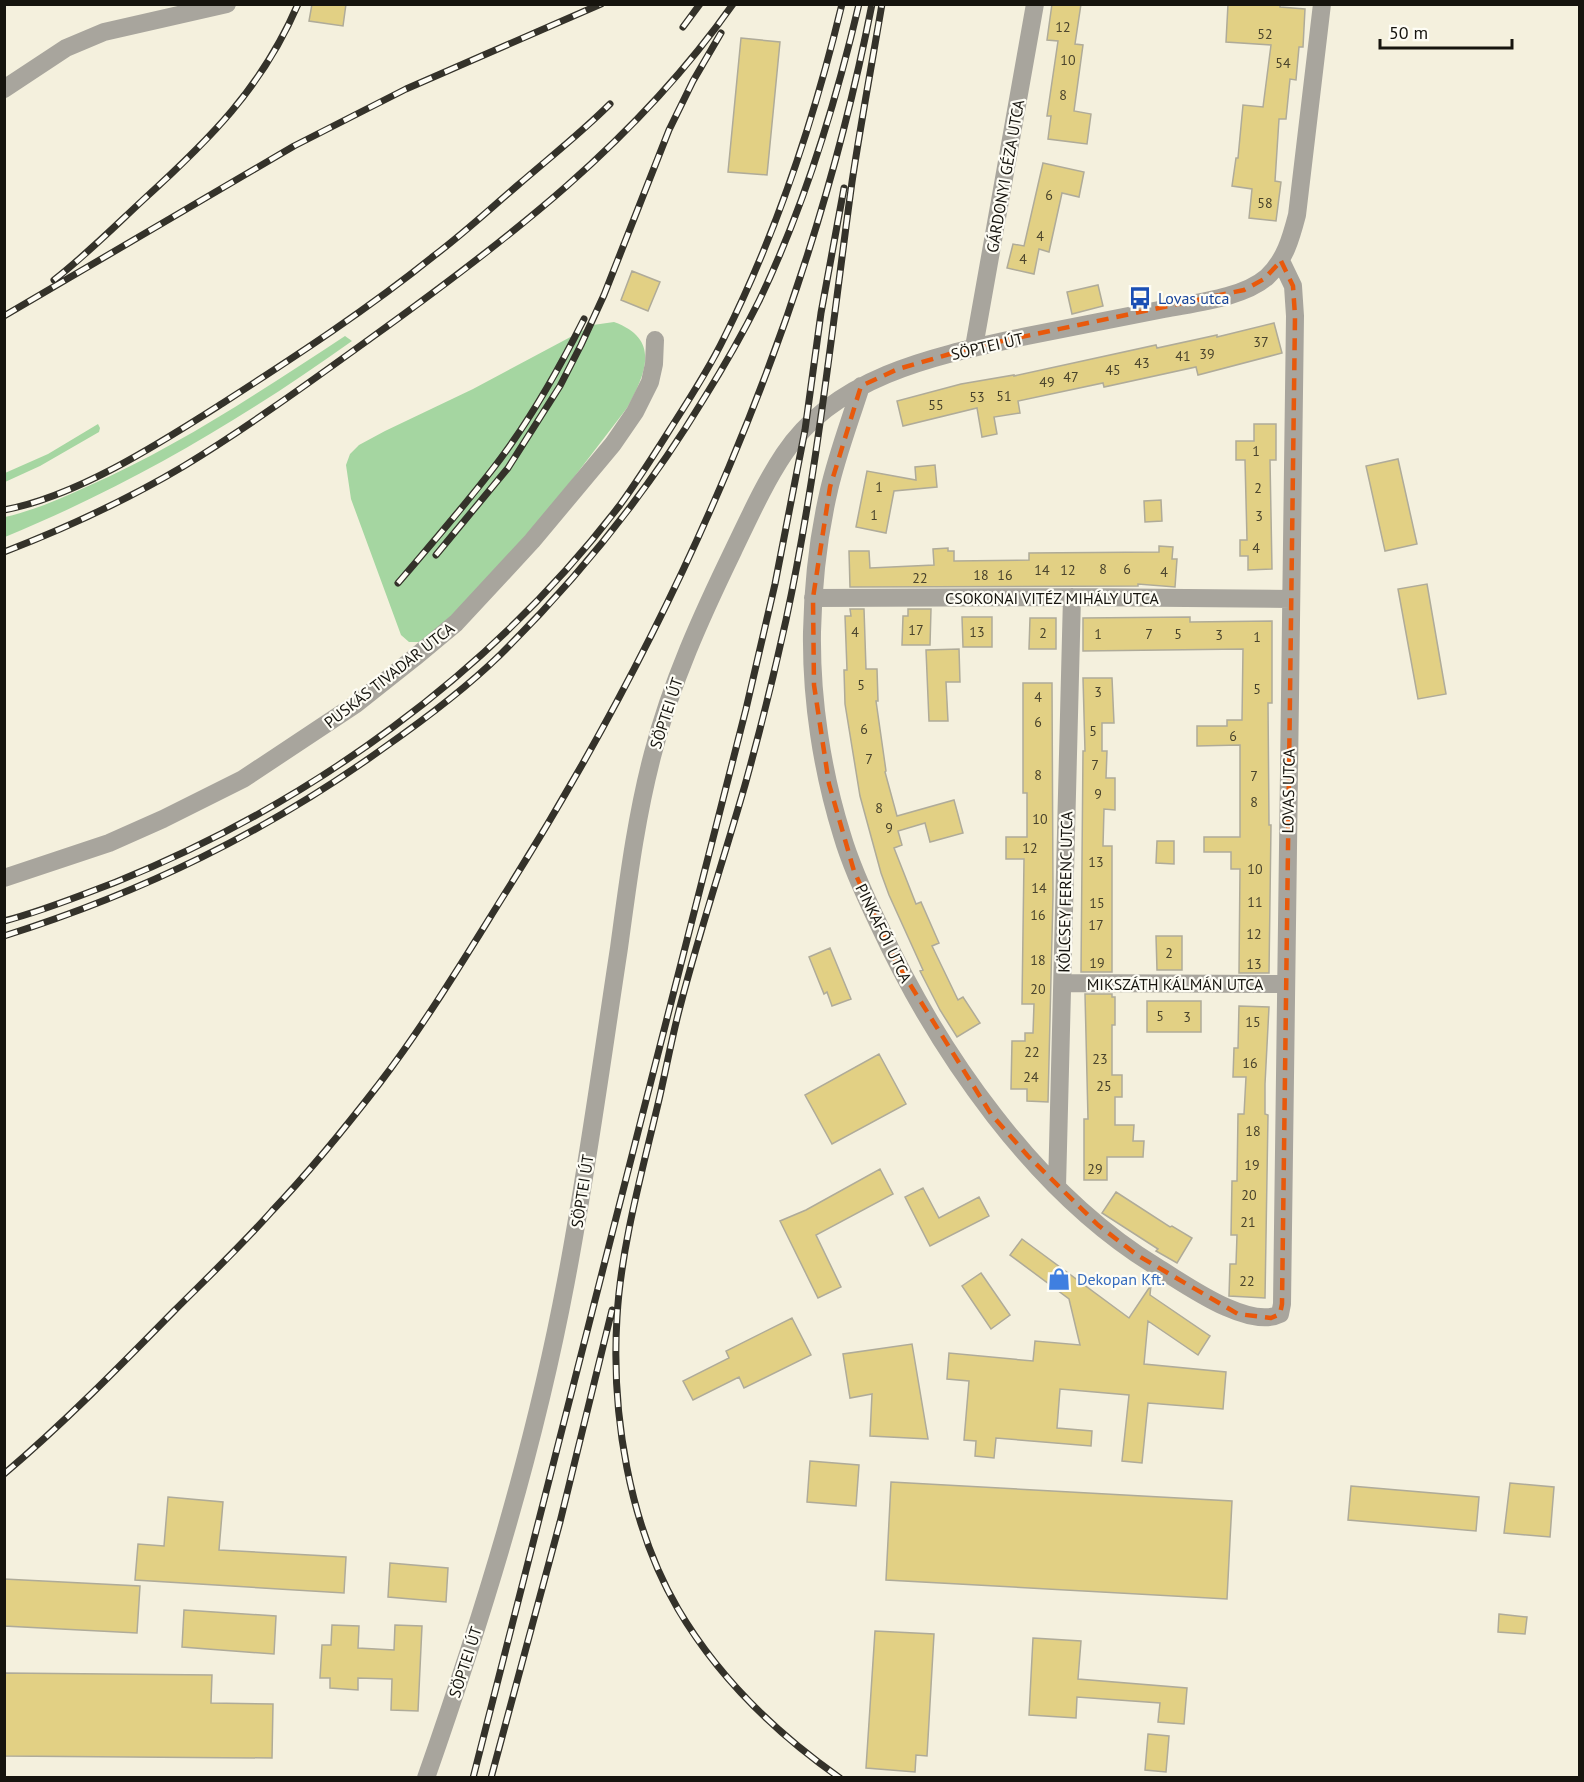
<svg xmlns="http://www.w3.org/2000/svg" width="1584" height="1782" font-family="'PT Sans',sans-serif">
  <rect width="100%" height="100%" fill="#f4f0dd"/>
  <path fill="#a5d6a1" d="M614 322C661 339 646 373 627 408L542 519 462 607 420 642H409L401 635 351 499 346 465 350 454 359 445 385 431 473 389 593 325Z
    M345 336 352 341C243 419 129 486 5 537V517C32 511 60 499 86 487 178 447 261 391 345 336Z
    M98 424 100 428 99 432 40 466 5 482V473L48 454Z"/>
  <path fill="#e2d084" stroke="#afab99" stroke-width="1.5" d="M312 4H346L343 26 309 21Z
    M1052 4H1081L1075 44 1083 45 1074 111 1091 114 1087 144 1048 139 1051 116H1047L1058 41 1047 40Z
    M1228 4H1280V7L1305 9 1303 47H1299L1296 80 1290 79 1286 119H1279L1275 181 1281 182 1276 221 1249 218 1252 189 1232 186 1236 158H1238L1243 105 1263 107 1271 45 1226 42Z
    M741 38 780 42 767 175 728 172Z
    M1043 163 1084 172 1079 197 1062 193 1049 252 1039 249 1034 274 1007 268 1013 244 1024 246Z
    M632 271 660 282 648 311 621 300Z
    M1098 285 1103 306 1072 314 1067 292Z
    M1274 323 1282 353 1198 375 1196 367 1104 387 1103 383 1018 401 1020 413 994 417 997 434 982 437 977 408 903 426 897 401 961 384 1014 375V376L1156 345 1157 348 1217 335V337Z
    M1254 424H1276V460H1270L1272 569 1248 570V556H1240V540H1247L1245 460H1236V441H1254Z
    M1398 459 1417 544 1385 551 1366 466Z
    M935 465 937 487 894 491 886 533 856 527 867 471 916 480 915 467Z
    M1161 500 1162 521 1145 522 1144 501Z
    M1159 546 1173 547 1172 559H1177L1175 587 1138 584V586L850 587 849 551H869L870 568 934 565 933 549 948 548V551H954V561L1029 560V553L1159 552Z
    M1427 584 1446 694 1418 699 1398 589Z
    M850 609H864L866 669H877L878 701H876L886 771 885 772 897 816 954 800 963 833 930 842 925 823 898 831 902 845 894 848 916 904 921 902 939 943 932 946 958 1000 963 997 980 1023 957 1037 940 1010 920 971 923 970 889 895 881 873 860 796 845 704 844 670H847L845 616H851Z
    M908 609H931L930 645H902L903 616H908Z
    M962 617H992V647H963Z
    M1190 617V622L1272 621V703H1268L1269 825H1271L1269 973H1239L1240 869H1231V852H1204V837H1240V745L1197 746V726H1227V720H1242L1243 649 1083 651V618Z
    M1030 618H1056V649H1029Z
    M959 649 960 682H946L948 721H929L926 650Z
    M1083 678H1112L1114 723H1102V751H1107L1106 778H1115V810L1104 809 1103 846H1112V972H1081L1083 751H1085Z
    M1023 683H1052L1053 895 1048 1102 1027 1101V1089H1011L1012 1041H1025V1033H1033L1034 1004H1022L1024 859H1006V837H1027V793H1023Z
    M1157 841H1174V864L1156 863Z
    M1156 936H1182V970H1157Z
    M830 948 851 999 832 1006 827 992 824 994 809 957Z
    M1085 994H1112V997H1115V1025H1112V1075H1122V1097H1115V1125H1134L1133 1141H1144L1143 1157H1107V1180H1084V1119H1088Z
    M1147 1001H1201V1032H1147Z
    M1239 1006 1269 1007 1265 1084V1114L1268 1115 1265 1298 1229 1296 1230 1264H1236L1237 1235H1231L1232 1181H1237L1238 1114H1244L1246 1077H1233L1234 1048H1238Z
    M879 1054 906 1104 832 1144 805 1095Z
    M880 1169 893 1194 816 1235 841 1287 818 1298 780 1221 806 1210Z
    M923 1188 939 1218 979 1197 989 1216 930 1246 905 1197Z
    M1116 1192 1170 1227 1172 1226 1192 1238 1177 1263 1156 1251 1158 1249 1102 1213Z
    M1022 1239 1129 1318 1151 1285 1150 1295 1210 1336 1198 1355 1148 1321 1144 1364 1226 1372 1223 1409 1148 1403 1142 1463 1122 1461 1129 1395 1060 1389 1057 1428 1092 1431 1091 1446 996 1438 994 1458 975 1456 976 1441 964 1440 969 1381 947 1379 949 1353 1033 1361 1035 1341 1080 1345 1069 1299 1010 1255Z
    M981 1273 1010 1315 991 1329 962 1286Z
    M792 1318 811 1355 744 1388 739 1377 693 1400 683 1381 729 1358 726 1351Z
    M912 1344 928 1439 870 1436 872 1394 850 1398 843 1354Z
    M810 1461 859 1465 856 1506 807 1502Z
    M891 1482 1232 1501 1227 1599 886 1580Z
    M1510 1483 1554 1487 1550 1537 1504 1533Z
    M1351 1486 1479 1497 1476 1531 1348 1520Z
    M168 1497 223 1502 219 1550 346 1557 344 1593 135 1580 138 1544 164 1546Z
    M390 1563 448 1568 446 1602 388 1597Z
    M4 1579 140 1586 137 1633 4 1626Z
    M184 1610 276 1616 274 1654 182 1647Z
    M1499 1614 1527 1617 1525 1634 1498 1632Z
    M332 1625 359 1626 358 1648 394 1650 395 1625 422 1626 418 1711 391 1710 392 1679 358 1678V1690L330 1688V1678H320L322 1645H331Z
    M875 1631 934 1634 927 1756 916 1755 915 1772 866 1768Z
    M1033 1638 1081 1641 1078 1679 1187 1688 1184 1724 1158 1722 1160 1703 1077 1697 1076 1718 1029 1715Z
    M4 1673 212 1675 211 1703 273 1704 272 1758 4 1756Z
    M1148 1734 1169 1736 1166 1772 1145 1770Z"/>
  <g fill="none" stroke-linecap="round" stroke-linejoin="round">
    <path stroke="#a8a59d" stroke-width="18" d="M4 89 66 48 104 32 227 4
      M974 347 1035 4
      M861 386C850 421 837 455 829 490 818 537 813 584 812 632 811 699 822 771 842 835 851 866 865 896 879 925 938 1052 1035 1193 1157 1267 1185 1284 1248 1330 1280 1314L1282 1304 1295 316 1293 286 1281 261
      M813 598 1072 597 1291 599
      M4 878 109 843 163 819 243 779 356 704 414 658 456 623 532 541 613 444 635 412 650 382 654 364 655 340
      M1063 983 1286 984
      M1057 1187 1072 597
      M426 1778C483 1615 534 1451 566 1281 587 1171 602 1059 619 948 628 882 636 817 653 753 671 683 702 615 733 551 749 518 764 484 784 454 837 374 940 355 1027 336 1073 327 1118 318 1164 309 1194 303 1243 298 1267 277 1285 260 1291 238 1297 215L1322 4"/>
    <g stroke="#34322a" stroke-width="7">
      <path id="rail" d="M683 27 700 4
        M54 280C86 255 114 227 143 200 209 140 262 88 298 4
        M4 316 294 146 406 89 601 4
        M4 510C78 496 160 443 223 403 296 356 368 309 435 255 464 233 491 208 518 185 549 158 581 133 610 104
        M4 552C66 528 127 500 184 466 248 427 310 382 371 338 506 241 636 142 733 4
        M436 555 508 468 560 386 581 345 604 295 669 130 693 81 721 33
        M398 583C433 542 469 501 501 458 533 415 560 367 584 319
        M4 921C43 911 79 896 116 882 312 803 491 673 620 505 639 479 657 450 674 423 692 395 710 367 724 338 777 232 814 120 842 4
        M4 936C143 892 267 832 385 747 425 719 465 689 500 655 578 578 646 494 703 400 723 368 742 335 759 301 804 207 835 106 859 4
        M4 1474C64 1423 119 1367 174 1311 207 1278 241 1246 272 1211 310 1171 345 1128 379 1084 425 1024 464 959 504 895 676 623 810 321 872 4
        M473 1778 746 709 775 584 805 430 821 313 844 188
        M491 1778 560 1522 612 1310
        M840 1778C776 1733 718 1677 678 1609 629 1525 611 1413 617 1317 621 1247 642 1172 658 1104 666 1070 672 1036 681 1003 700 930 724 858 745 785 760 731 774 675 786 620 817 475 832 328 852 182 861 122 872 63 882 4"/>
    </g>
    <use href="#rail" stroke="#fefdf5" stroke-width="4.5" stroke-dasharray="14" stroke-linecap="butt"/>
  </g>
  <path fill="none" stroke="#e8590c" stroke-width="4.5" stroke-dasharray="12 8" stroke-linejoin="round" d="M1281 261 1293 286 1295 316 1282 1304 1280 1314 1271 1318 1238 1314 1137 1255 1098 1225 1028 1156 991 1114 896 962 854 871 829 784 814 685 813 598 830 487 861 386 898 369 974 347 1244 290 1264 279Z"/>
  <defs>
    <g id="bus-bare" transform="scale(1.8)"><path d="M-5-6H5V4H4V6H2V4H-2V6H-4V4H-5ZM-3.5-4V0h7V-4ZM-3.5 1.2v1.5H-2V1.2ZM2 1.2v1.5H3.5V1.2Z" fill="#1a4fb4" stroke="#fefdf5" stroke-width="2.5" paint-order="stroke"/></g>
    <g id="shop-bare" transform="scale(1.8)"><path d="M-5-2.5h2.3a2.7 3.5 0 0 1 5.4 0H5L5.5 6h-11ZM-1.5-2.5h3a1.5 2.3 0 0 0-3 0Z" fill="#3f7fe0" stroke="#fefdf5" stroke-width="2.5" paint-order="stroke"/></g>
  </defs>
  <g fill-rule="evenodd">
    <use href="#bus-bare" x="1140" y="298"/>
    <use href="#shop-bare" x="1059" y="1279"/>
  </g>
  <g text-anchor="middle" dominant-baseline="central" stroke-width="4.5" stroke-linejoin="round" paint-order="stroke">
    <g font-size="14" fill="#49432c">
      <text x="1063" y="27">12</text>
      <text x="1265" y="34">52</text>
      <text x="1068" y="60">10</text>
      <text x="1283" y="63">54</text>
      <text x="1063" y="95">8</text>
      <text x="1049" y="195">6</text>
      <text x="1265" y="203">58</text>
      <text x="1040" y="236">4</text>
      <text x="1023" y="259">4</text>
      <text x="1261" y="342">37</text>
      <text x="1207" y="354">39</text>
      <text x="1183" y="356">41</text>
      <text x="1142" y="363">43</text>
      <text x="1113" y="370">45</text>
      <text x="1071" y="377">47</text>
      <text x="1047" y="382">49</text>
      <text x="1004" y="396">51</text>
      <text x="977" y="397">53</text>
      <text x="936" y="405">55</text>
      <text x="1256" y="451">1</text>
      <text x="879" y="487">1</text>
      <text x="1258" y="488">2</text>
      <text x="874" y="515">1</text>
      <text x="1259" y="516">3</text>
      <text x="1256" y="548">4</text>
      <text x="1103" y="569">8</text>
      <text x="1127" y="569">6</text>
      <text x="1042" y="570">14</text>
      <text x="1068" y="570">12</text>
      <text x="1164" y="572">4</text>
      <text x="981" y="575">18</text>
      <text x="1005" y="575">16</text>
      <text x="920" y="578">22</text>
      <text x="916" y="630">17</text>
      <text x="855" y="632">4</text>
      <text x="977" y="632">13</text>
      <text x="1043" y="633">2</text>
      <text x="1098" y="634">1</text>
      <text x="1149" y="634">7</text>
      <text x="1178" y="634">5</text>
      <text x="1219" y="635">3</text>
      <text x="1257" y="637">1</text>
      <text x="861" y="685">5</text>
      <text x="1257" y="689">5</text>
      <text x="1098" y="692">3</text>
      <text x="1038" y="697">4</text>
      <text x="1038" y="722">6</text>
      <text x="864" y="729">6</text>
      <text x="1093" y="731">5</text>
      <text x="1233" y="736">6</text>
      <text x="869" y="759">7</text>
      <text x="1095" y="765">7</text>
      <text x="1038" y="775">8</text>
      <text x="1254" y="776">7</text>
      <text x="1098" y="794">9</text>
      <text x="1254" y="802">8</text>
      <text x="879" y="808">8</text>
      <text x="1040" y="819">10</text>
      <text x="889" y="828">9</text>
      <text x="1030" y="848">12</text>
      <text x="1096" y="862">13</text>
      <text x="1255" y="869">10</text>
      <text x="1039" y="888">14</text>
      <text x="1255" y="902">11</text>
      <text x="1097" y="903">15</text>
      <text x="1038" y="915">16</text>
      <text x="1096" y="925">17</text>
      <text x="1254" y="934">12</text>
      <text x="1169" y="953">2</text>
      <text x="1038" y="960">18</text>
      <text x="1097" y="963">19</text>
      <text x="1254" y="964">13</text>
      <text x="1038" y="989">20</text>
      <text x="1160" y="1016">5</text>
      <text x="1187" y="1017">3</text>
      <text x="1253" y="1022">15</text>
      <text x="1032" y="1052">22</text>
      <text x="1100" y="1059">23</text>
      <text x="1250" y="1063">16</text>
      <text x="1031" y="1077">24</text>
      <text x="1104" y="1086">25</text>
      <text x="1253" y="1131">18</text>
      <text x="1252" y="1165">19</text>
      <text x="1095" y="1169">29</text>
      <text x="1249" y="1195">20</text>
      <text x="1248" y="1222">21</text>
      <text x="1247" y="1281">22</text>
    </g>
    <g font-size="16" fill="#16140e" stroke="#fefdf5">
      <text transform="translate(1005 176) rotate(-80)">GÁRDONYI GÉZA UTCA</text>
      <text transform="translate(987 346) rotate(-13)">SÖPTEI ÚT</text>
      <text x="1052" y="598">CSOKONAI VITÉZ MIHÁLY UTCA</text>
      <text transform="translate(389 675) rotate(-38)">PUSKÁS TIVADAR UTCA</text>
      <text transform="translate(666 713) rotate(-72)">SÖPTEI ÚT</text>
      <text transform="translate(1288 791) rotate(-89)">LOVAS UTCA</text>
      <text transform="translate(1065 892) rotate(-89)">KÖLCSEY FERENC UTCA</text>
      <text transform="translate(884 933) rotate(64)">PINKAFŐI UTCA</text>
      <text x="1175" y="984">MIKSZÁTH KÁLMÁN UTCA</text>
      <text transform="translate(582 1191) rotate(-81)">SÖPTEI ÚT</text>
      <text transform="translate(465 1662) rotate(-72)">SÖPTEI ÚT</text>
    </g>
    <g font-size="16" fill="#164399" stroke="#fefdf5" text-anchor="start">
      <text x="1158" y="298">Lovas utca</text>
    </g>
    <g font-size="16" fill="#366cbe" stroke="#fefdf5" text-anchor="start">
      <text x="1077" y="1279">Dekopan Kft.</text>
    </g>
  </g>
  <rect width="1584" height="1782" fill="none" stroke="#16140e" stroke-width="12"/>
  <path d="M1380 39v9h132v-9" fill="none" stroke="#16140e" stroke-width="3"/>
  <text x="1389" y="39" font-size="18" fill="#16140e" stroke="#fefdf5" stroke-width="4.5" paint-order="stroke">50 m</text>
</svg>
